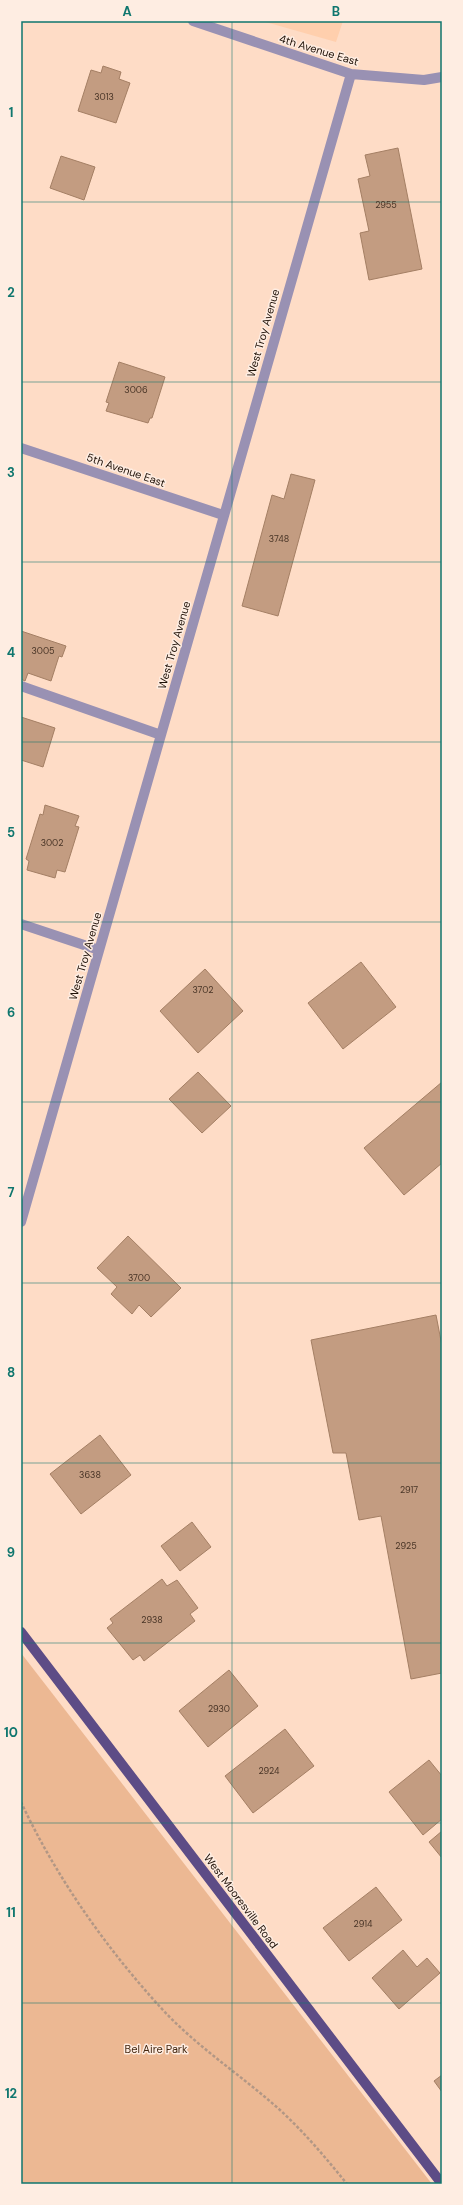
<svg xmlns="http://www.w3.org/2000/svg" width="463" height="2205" font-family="'DM Sans',sans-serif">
  <rect width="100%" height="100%" fill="#fedcc6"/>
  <path fill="#ffcfad" d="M262 21H343L336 42Z"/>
  <path fill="#ecb893" d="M21 1653 432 2184H21Z"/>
  <path fill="#c39c81" stroke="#a47f64" d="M103 66 121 72 119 79 130 83 116 123 78 111 91 70 101 73Z
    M398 148 422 269 369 280 360 233 369 231 358 179 370 176 365 155Z
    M61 156 95 167 84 200 50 188Z
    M119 362 165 377 152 418H150L148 423 106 411 109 403 106 402Z
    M291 474 315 480 278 616 242 606 272 495 284 499Z
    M21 631 66 646 62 657 59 656 51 681 28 673 25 681 21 679Z
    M21 717 55 728 43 767 21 760Z
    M45 805 79 816 75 826 79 827 65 872 57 870 55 878 27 870 29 861 26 859 40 814 43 815Z
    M361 962 396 1007 343 1049 308 1003Z
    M205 969 243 1011 198 1053 160 1011Z
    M198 1072 231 1106 202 1133 169 1099Z
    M442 1082V1163L404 1195 364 1148Z
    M128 1236 181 1288 151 1317 139 1305 132 1314 111 1294 117 1287 97 1268Z
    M436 1315 442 1346V1673L411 1679 381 1516 359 1520 346 1453H333L311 1340Z
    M100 1435 131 1475 81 1514 50 1474Z
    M192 1522 211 1547 180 1571 161 1546Z
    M162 1579 167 1586 177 1580 198 1608 190 1614 195 1621 144 1661 140 1655 133 1660 107 1628 113 1623 110 1619Z
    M229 1670 258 1706 208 1747 179 1711Z
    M285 1729 314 1766 253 1813 225 1776Z
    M429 1760 442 1776V1819L423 1835 389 1792Z
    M442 1831V1858L429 1842Z
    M376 1887 402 1920 349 1961 323 1928Z
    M403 1950 417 1967 427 1958 440 1973 399 2009 372 1978Z
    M442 2075V2092L434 2081Z"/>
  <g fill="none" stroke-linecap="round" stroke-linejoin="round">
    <path stroke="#b29785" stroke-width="2.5" stroke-dasharray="3 2" stroke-linecap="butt" d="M21 1802C56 1877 106 1948 162 2009 197 2047 241 2075 280 2110 304 2132 326 2158 347 2184"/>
    <path stroke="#9991b3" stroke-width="10" d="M193 21 351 74 424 80 442 77
      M21 448 223 515
      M21 686 161 735
      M21 924 99 950
      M21 1222 351 74"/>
    <path stroke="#5d4c86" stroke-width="10" d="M21 1632 442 2184"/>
  </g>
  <path fill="none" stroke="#0f766e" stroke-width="1" stroke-opacity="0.55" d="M232 21V2184M21 202H442M21 382H442M21 562H442M21 742H442M21 922H442M21 1102H442M21 1283H442M21 1463H442M21 1643H442M21 1823H442M21 2003H442"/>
  <g text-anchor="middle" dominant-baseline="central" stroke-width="3" stroke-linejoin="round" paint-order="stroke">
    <g font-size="9" fill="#483426">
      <text x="104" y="97">3013</text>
      <text x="386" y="205">2955</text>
      <text x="136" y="390">3006</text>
      <text x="279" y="539">3748</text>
      <text x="43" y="651">3005</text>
      <text x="52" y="843">3002</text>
      <text x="203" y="990">3702</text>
      <text x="139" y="1278">3700</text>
      <text x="90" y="1475">3638</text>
      <text x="409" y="1490">2917</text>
      <text x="406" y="1546">2925</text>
      <text x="152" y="1620">2938</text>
      <text x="219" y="1709">2930</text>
      <text x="269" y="1771">2924</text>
      <text x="363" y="1924">2914</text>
    </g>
    <g font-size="11" fill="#1f1107" stroke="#feede2">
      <text transform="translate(319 50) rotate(17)">4th Avenue East</text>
      <text transform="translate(263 333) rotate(-74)">West Troy Avenue</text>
      <text transform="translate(126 470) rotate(19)">5th Avenue East</text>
      <text transform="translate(174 645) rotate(-74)">West Troy Avenue</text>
      <text transform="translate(85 956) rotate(-74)">West Troy Avenue</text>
      <text transform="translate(241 1901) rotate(53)">West Mooresville Road</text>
    </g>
    <g font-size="11" fill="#43260f" stroke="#feede2">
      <text x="156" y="2049">Bel Aire Park</text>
    </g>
  </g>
  <rect width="463" height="2205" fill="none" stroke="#feede2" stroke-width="44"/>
  <rect x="22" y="22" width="419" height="2161" fill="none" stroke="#0f766e" stroke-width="1.5"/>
  <g font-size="13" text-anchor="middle" font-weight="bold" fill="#0f766e">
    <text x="127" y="16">A</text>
    <text x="336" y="16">B</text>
    <text x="11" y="117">1</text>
    <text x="11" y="297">2</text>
    <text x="11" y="477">3</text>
    <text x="11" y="657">4</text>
    <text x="11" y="837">5</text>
    <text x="11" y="1017">6</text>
    <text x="11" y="1197">7</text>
    <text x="11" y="1377">8</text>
    <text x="11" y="1557">9</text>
    <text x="11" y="1737">10</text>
    <text x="11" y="1917">11</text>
    <text x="11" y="2098">12</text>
  </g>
</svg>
